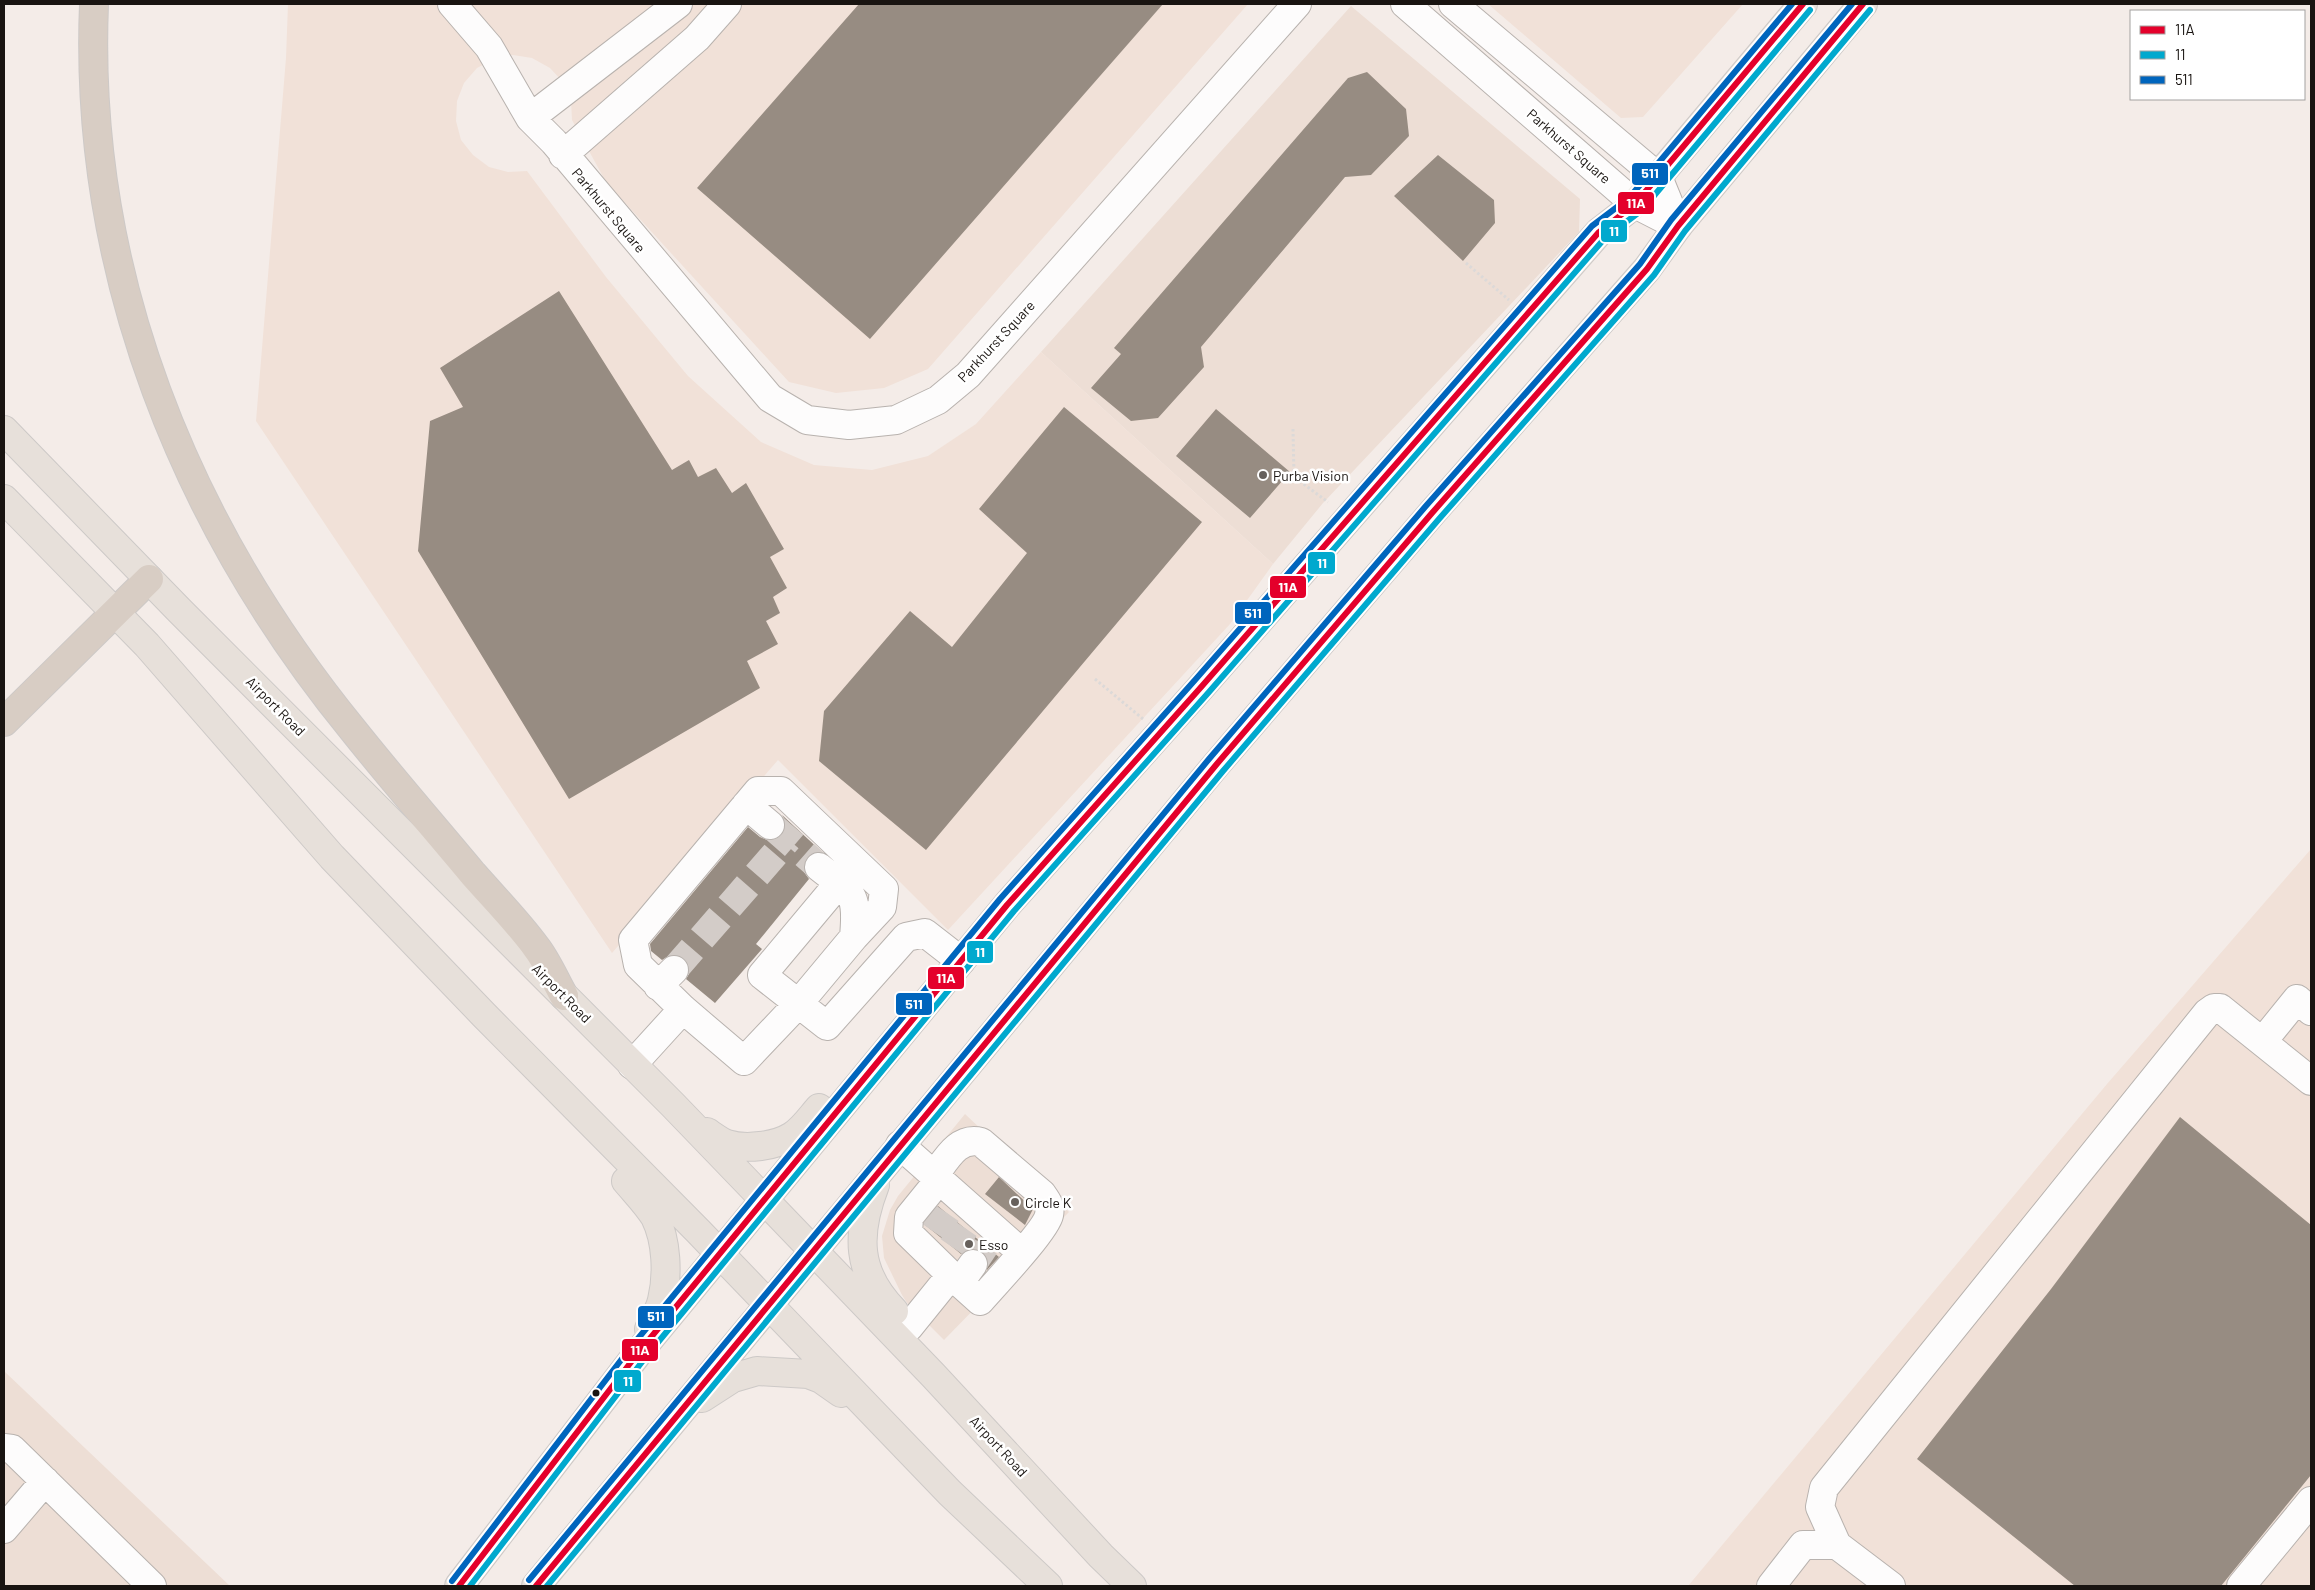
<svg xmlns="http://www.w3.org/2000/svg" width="2315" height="1590" font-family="Barlow,sans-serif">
  <rect width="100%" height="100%" fill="#f4ece8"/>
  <path fill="#edded5" d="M1351 6 1580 199 1579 232 1323 503 1273 564 1041 352Z
    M965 1114 1069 1212 944 1340 907 1303 902 1295 884 1258 882 1236 890 1210 898 1196Z
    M4 1371 230 1586H4Z"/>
  <path fill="#f1e1d8" d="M288 4H1248L928 369 884 388 836 393 789 382 606 182 572 120 571 100 563 82 550 68 532 58 513 55 494 59 477 68 464 83 457 101 456 121 461 140 473 155 489 167 508 172 527 171 606 277 688 376 761 442 814 465 872 470 928 456 976 424 1041 352 1273 564 1230 624 948 930 778 760 612 953 256 421 286 58Z
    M1488 4H1743L1643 117 1621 118Z
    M2311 849V1586H1688L2107 1084Z"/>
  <path fill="#978c82" d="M859 4H1163L870 339 697 188Z
    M1367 72 1406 109 1409 136 1371 175 1345 177 1201 347 1204 367 1158 418 1131 421 1091 388 1121 354 1114 348 1348 78Z
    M1438 155 1494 200 1495 223 1463 261 1394 196Z
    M559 291 672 470 689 460 698 477 716 468 732 493 746 483 784 549 770 557 787 588 773 597 780 613 766 621 778 644 747 661 760 688 569 799 418 551 430 421 463 407 440 368Z
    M1064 407 1202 522 926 850 819 761 824 711 910 611 952 647 1015 568 1027 553 979 509Z
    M1216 409 1290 472 1250 518 1176 456Z
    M782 815 822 852H814L806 858 804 864V872L809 879 756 944 762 949 715 1003 686 979 689 974V966L685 959 678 955H670L662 960 651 951 650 944 748 827 760 837 767 840H775L782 835 785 828V820Z
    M2180 1117 2311 1225V1475L2221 1586H2075L1917 1459 2051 1289Z
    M999 1177 1033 1209 1025 1225 985 1194Z
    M938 1206 999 1257 987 1270V1258L982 1251 974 1248 967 1250 961 1254 924 1224Z"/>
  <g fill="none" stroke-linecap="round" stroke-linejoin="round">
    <path stroke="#d3ccc8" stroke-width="28" stroke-dasharray="28 14" stroke-linecap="butt" d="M773 827 819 867
      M674 970 788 839
      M934 1232 947 1213
      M952 1247 965 1228
      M973 1264 985 1246"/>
    <g stroke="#b8b2ae" stroke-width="30">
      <path id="minor" d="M452 4 489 47 530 118 554 142 770 398 807 420 849 425 896 420 938 400 968 375 1297 4
        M1405 4 1635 204 1678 226
        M1453 4 1658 177 1678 226
        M530 118 678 4
        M563 155 697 38 727 4
        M758 791H781L884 889 882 907 854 937 799 1003 744 1061 683 1009 638 965 633 940Z
        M746 805 770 825
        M819 867C853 894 858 892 854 937
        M839 883 762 975 827 1026 906 937 925 933 961 961
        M658 986 674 970
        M2263 1041 2297 999 2311 1011
        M632 1065 683 1009
        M900 1145 1022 1253
        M939 1180 909 1217 908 1233 951 1275
        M960 1282 973 1264
        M909 1327 951 1275 980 1301C993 1286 1046 1230 1049 1215 1051 1206 1047 1201 1042 1194L981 1142C958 1136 946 1160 934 1176
        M4 1448 12 1449 152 1586
        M4 1529 45 1481
        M1771 1586 1803 1545H1837
        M1891 1586 1837 1545 1820 1507 1824 1488 2207 1013 2214 1008H2220L2311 1081
        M2241 1586 2311 1501"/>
    </g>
    <g stroke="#cdc9c7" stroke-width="30">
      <path id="major" d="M4 430 179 610 673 1105 933 1375 1101 1556 1132 1586
        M4 499 147 645 332 857 484 1015 698 1231 950 1493 1048 1586
        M707 1132C713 1136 721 1142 727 1144 746 1150 776 1146 792 1136 803 1129 811 1117 819 1108
        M626 1181C636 1193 647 1204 655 1217 667 1241 668 1275 662 1300 660 1310 653 1320 649 1329
        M875 1185C856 1234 856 1272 894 1311
        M702 1398 733 1378 757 1371 808 1374 821 1379 841 1393
        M459 1586 638 1353 1007 905 1202 686 1599 232 1635 204 1803 4
        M536 1586 1216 765 1432 513 1647 269 1678 226 1863 4"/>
    </g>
    <g stroke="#cdc9c7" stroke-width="30">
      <path id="highway" d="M94 4C83 273 185 524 353 730 392 779 433 826 473 874 494 898 517 921 536 947 547 961 555 980 564 996
        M4 722 149 579"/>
    </g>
    <path stroke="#dcd9d8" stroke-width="3" stroke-dasharray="2.5 2.5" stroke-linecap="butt" d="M1466 263 1509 300
      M1293 429 1294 477 1328 502
      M1095 679 1143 719"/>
    <use href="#minor" stroke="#fdfcfc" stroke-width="28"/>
    <use href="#major" stroke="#e7e0da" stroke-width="28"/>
    <use href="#highway" stroke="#d8cdc4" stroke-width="28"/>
    <g stroke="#fff" stroke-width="10">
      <path id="bus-1" d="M459 1586 638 1353 1007 905 1202 686 1599 232 1635 204 1803 4
        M536 1586 1216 765 1432 513 1647 269 1678 226 1863 4"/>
    </g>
    <g stroke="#fff" stroke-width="10">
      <path id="bus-2" d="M470 1586 645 1358 1014 911 1209 692 1605 238 1642 210 1810 10
        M547 1586 1223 771 1439 519 1654 275 1685 231 1870 10"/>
    </g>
    <g stroke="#fff" stroke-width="10">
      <path id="bus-3" d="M529 1580 1209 759 1425 507 1640 264 1671 220 1852 4
        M452 1581 631 1347 1000 899 1195 680 1592 226 1629 198 1792 4"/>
    </g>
    <use href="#bus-1" stroke="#e4002b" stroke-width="6"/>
    <use href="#bus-2" stroke="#00a9ce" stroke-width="6"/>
    <use href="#bus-3" stroke="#0065bd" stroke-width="6"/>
  </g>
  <g fill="#66605c" stroke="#fff" stroke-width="2">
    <circle cx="1263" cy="475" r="5"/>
    <circle cx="1015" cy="1202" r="5"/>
    <circle cx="969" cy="1244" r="5"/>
  </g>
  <circle fill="#191411" stroke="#fff" stroke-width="2" cx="596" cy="1393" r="4.5"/>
  <g text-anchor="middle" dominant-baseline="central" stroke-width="5" stroke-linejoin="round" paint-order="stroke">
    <g font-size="14" fill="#191411" stroke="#fff">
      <text transform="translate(1569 146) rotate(41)">Parkhurst Square</text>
      <text transform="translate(609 210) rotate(50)">Parkhurst Square</text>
      <text transform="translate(996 341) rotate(-47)">Parkhurst Square</text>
      <text transform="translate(276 706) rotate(45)">Airport Road</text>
      <text transform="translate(562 993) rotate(45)">Airport Road</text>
      <text transform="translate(999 1446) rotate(47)">Airport Road</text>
    </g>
    <g font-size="14" fill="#191411" stroke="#fff" text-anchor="start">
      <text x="1273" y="475">Purba Vision</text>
      <text x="1025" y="1202">Circle K</text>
      <text x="979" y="1244">Esso</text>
    </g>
  </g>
  <g stroke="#fff" stroke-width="2">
    <rect x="1631" y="162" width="38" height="24" rx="5" fill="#0065bd"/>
    <rect x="1617" y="191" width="38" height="24" rx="5" fill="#e4002b"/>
    <rect x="1600" y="219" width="28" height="24" rx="5" fill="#00a9ce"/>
    <rect x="1307" y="551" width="29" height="24" rx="5" fill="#00a9ce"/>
    <rect x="1269" y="575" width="38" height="24" rx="5" fill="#e4002b"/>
    <rect x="1234" y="601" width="38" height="24" rx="5" fill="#0065bd"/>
    <rect x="966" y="940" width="28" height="24" rx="5" fill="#00a9ce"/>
    <rect x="927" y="966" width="38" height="24" rx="5" fill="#e4002b"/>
    <rect x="895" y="992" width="38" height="24" rx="5" fill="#0065bd"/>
    <rect x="637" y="1305" width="38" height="24" rx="5" fill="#0065bd"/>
    <rect x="621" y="1338" width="38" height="24" rx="5" fill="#e4002b"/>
    <rect x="613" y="1369" width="29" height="24" rx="5" fill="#00a9ce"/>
  </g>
  <g font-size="14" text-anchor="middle" font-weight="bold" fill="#fff">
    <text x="1650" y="178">511</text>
    <text x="1636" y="208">11A</text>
    <text x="1614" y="236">11</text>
    <text x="1322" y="568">11</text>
    <text x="1288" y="592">11A</text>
    <text x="1253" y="618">511</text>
    <text x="980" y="957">11</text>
    <text x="946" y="983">11A</text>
    <text x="914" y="1009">511</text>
    <text x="656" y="1321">511</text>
    <text x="640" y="1355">11A</text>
    <text x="628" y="1386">11</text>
  </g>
  <rect width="2315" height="1590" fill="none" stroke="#191411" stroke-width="10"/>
  <rect x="2130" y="10" width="175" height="90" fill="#ffffff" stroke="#a3a1a0"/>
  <rect x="2140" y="26" width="25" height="8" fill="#e4002b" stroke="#a3a1a0"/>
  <text x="2175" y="35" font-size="15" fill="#191411">11A</text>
  <rect x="2140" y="51" width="25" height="8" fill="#00a9ce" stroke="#a3a1a0"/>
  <text x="2175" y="60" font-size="15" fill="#191411">11</text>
  <rect x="2140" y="76" width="25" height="8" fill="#0065bd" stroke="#a3a1a0"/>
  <text x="2175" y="85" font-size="15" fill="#191411">511</text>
</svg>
